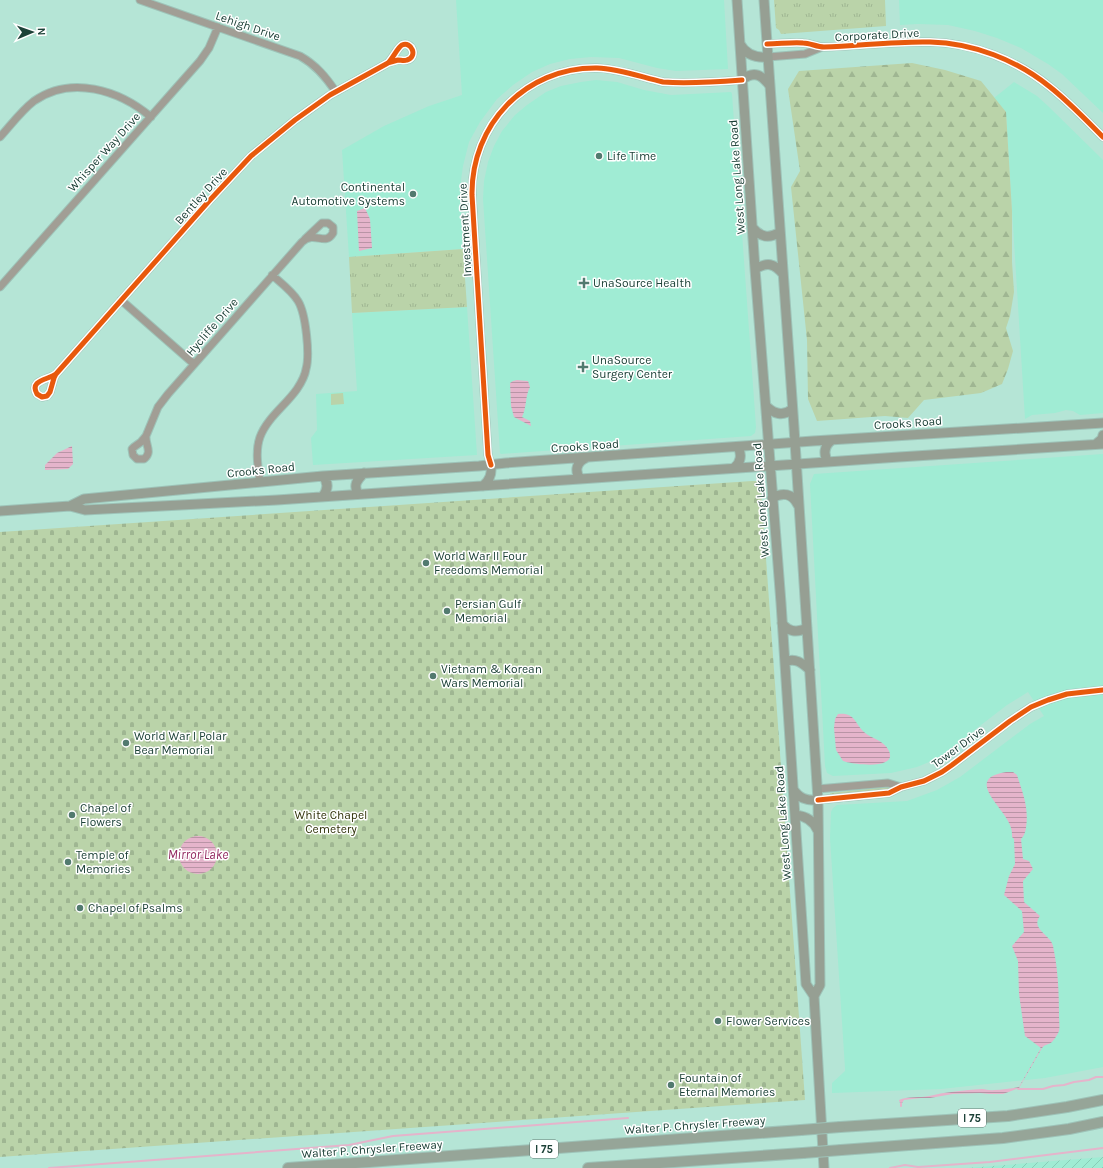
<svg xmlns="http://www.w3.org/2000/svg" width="1103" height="1168" font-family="Karla,sans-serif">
  <defs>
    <pattern id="industrial-furrows" width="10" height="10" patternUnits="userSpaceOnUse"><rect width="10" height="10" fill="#a0ecd4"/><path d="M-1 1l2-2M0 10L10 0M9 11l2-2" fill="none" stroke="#89ccb7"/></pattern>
    <pattern id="grass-tufts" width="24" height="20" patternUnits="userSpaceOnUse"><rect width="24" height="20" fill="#bad3a9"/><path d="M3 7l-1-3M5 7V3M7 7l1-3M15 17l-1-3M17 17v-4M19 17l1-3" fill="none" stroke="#9fb692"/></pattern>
    <pattern id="forest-firs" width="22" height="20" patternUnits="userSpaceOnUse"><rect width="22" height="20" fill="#bad3a9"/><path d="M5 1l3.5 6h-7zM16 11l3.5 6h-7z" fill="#9fb692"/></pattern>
    <pattern id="cemetery-stones" width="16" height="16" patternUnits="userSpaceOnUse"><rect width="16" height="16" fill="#bad3a9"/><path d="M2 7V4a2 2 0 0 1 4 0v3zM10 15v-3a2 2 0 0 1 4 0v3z" fill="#9fb692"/></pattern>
    <pattern id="water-rules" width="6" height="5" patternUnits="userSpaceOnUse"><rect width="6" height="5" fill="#e5b4cb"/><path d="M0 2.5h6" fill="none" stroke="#b994a6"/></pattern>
  </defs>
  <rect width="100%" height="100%" fill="#b5e5d6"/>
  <path fill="#a0ecd4" d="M456 0H724L728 69 676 71 657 68 619 58 591 57 570 59 550 64 532 72 513 85 497 99 480 122 469 142 463 166 461 180 460 193 463 249 349 257 342 150 384 126 429 106 462 95Z
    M899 0H1103V113L1062 74 1048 64 1021 48 997 38 975 31 948 25 918 24 900 25Z
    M596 80 617 82 644 90 671 95 731 92 732 94 756 427 755 433 751 436 501 454 500 453 483 199 484 181 488 162 494 146 502 131 515 115 527 105 546 92 561 86 581 82Z
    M1014 82 1037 96 1048 106 1103 160V413L1080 415 1073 411 1066 410 1055 413 1032 415 1025 419 1006 112 994 98Z
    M467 307 477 455 313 465 311 438 317 430 316 394 357 391 352 313Z
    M1103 454V1067L1045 1078 941 1089 832 1093V1083L845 1071V1068L830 838 831 812 833 808 837 805 907 801 937 790 960 777 1030 724 1044 716 1028 692 1007 705 942 755 934 760 917 767 891 773 833 776 827 773 825 766 810 484 814 474Z"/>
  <path fill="url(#industrial-furrows)" d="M1103 1157V1168H967Z"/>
  <path fill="url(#grass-tufts)" d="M774 0H885L886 26 781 34 779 30 776 28Z
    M463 249 467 307 352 313 349 257Z
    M888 787 890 788 889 790 831 795 830 793Z"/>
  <path fill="url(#forest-firs)" d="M912 63 945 70 981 81 1006 112 1012 211V262L1014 292 1010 316 1006 328 1013 351 1008 369 1002 384 981 393 924 400 908 418 885 416 817 421 808 399 807 340 791 187 800 171 788 89 799 71Z"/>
  <path fill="url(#cemetery-stones)" d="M752 481H757L759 484 761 489 805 1100 0 1157V532Z"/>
  <path fill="#bad3a9" d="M343 393 344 404 331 405V394Z"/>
  <path fill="url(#water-rules)" d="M365 208 370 219 372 248 359 251 357 211Z
    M517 380 528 381 530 387C525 396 527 407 522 417L530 421 531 426 514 417 511 406 510 383 513 381Z
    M72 446 73 464 68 469 45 470V465L57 453Z
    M838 714C855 712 855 724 864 732 872 739 884 740 889 751 898 771 851 764 843 761L836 750 834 728 835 719Z
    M1006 772H1013L1017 775C1023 794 1029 807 1026 828 1025 833 1024 836 1021 839L1023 859 1029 861 1033 869 1023 881 1024 902 1040 916C1030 929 1051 935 1053 946 1058 969 1059 992 1059 1016 1059 1021 1060 1027 1059 1031 1058 1034 1054 1040 1052 1042 1048 1045 1045 1044 1042 1048L1019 1088 1003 1094H989L980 1093 953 1094 930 1098H921L904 1100 902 1103H900L899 1100C907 1096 921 1098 929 1096 946 1092 964 1090 982 1089 986 1089 990 1091 994 1090 1002 1090 1011 1088 1019 1087L1041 1048 1025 1036 1019 994 1018 961 1012 946 1024 932 1022 911 1004 895 1009 876 1015 864 1014 839 1012 837C1012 834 1012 831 1011 828 1006 808 962 779 1006 772Z
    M179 855a19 19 0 1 1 38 0a19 19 0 1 1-38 0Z"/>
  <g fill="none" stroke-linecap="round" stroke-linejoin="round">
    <path stroke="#e5b4cb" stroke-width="2" d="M1018 1089H1043L1053 1086 1064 1085 1074 1082 1089 1080 1096 1077H1103
      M901 1106V1103
      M49 1168 349 1145 393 1136 628 1118
      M890 1168 905 1165 918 1167 990 1162 1103 1148"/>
    <g stroke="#9ec3b8" stroke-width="9">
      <path id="minor" d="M140 0 300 56C316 65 326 77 336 92
        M767 44C779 44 792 42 803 43 810 43 817 47 824 47 859 46 895 41 930 42 973 43 1017 60 1050 87 1069 102 1086 120 1103 137
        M768 57 805 54 822 47
        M0 137C11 125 21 111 34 101 71 75 119 90 151 117
        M0 287 200 61 209 48 218 27
        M121 300 194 364
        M56 374 54 378 50 392 47 396 42 397 37 394C29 380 48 380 56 374L209 201 251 156 295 120 330 95 388 63C391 62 394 61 398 60 401 60 404 61 407 60 418 57 412 41 402 45 398 47 393 58 388 63
        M146 436C145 445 153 452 144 459H137L133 455 132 449 134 447 141 442 146 436 158 407 168 394 302 242C315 230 325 247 333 233V227L328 223H322L305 239
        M491 465 488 455 472 195C471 125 525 67 597 68 620 69 641 77 663 82 689 84 716 82 742 80
        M260 482C258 467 255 451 260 437 267 418 286 405 297 389 301 383 305 376 306 369 310 355 306 314 298 301 292 291 281 283 272 275
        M817 789 888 783 901 787
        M818 800 889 793 901 787 924 781 942 772 952 765 1010 721 1031 707 1048 700 1067 694 1103 690"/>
    </g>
    <g stroke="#9ec3b8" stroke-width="11">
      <path id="major" d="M737 0 755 269 781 603 806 984 814 996 824 1168
        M764 0 794 427 818 800 820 985 814 996
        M740 44C746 55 756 58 768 57
        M742 80C754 70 762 75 770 86
        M752 227C760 237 769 239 780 232
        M755 269C767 262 774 263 783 274
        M766 406C774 414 783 417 792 409
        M1096 444 1102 439 1103 435
        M828 462C823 454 824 446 832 440
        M734 468C741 463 742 454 738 447
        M580 479C574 470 577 462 586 458
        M483 486C490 480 492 474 491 465
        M358 494C353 485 357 480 364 473
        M322 497C328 490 329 483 323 476
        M772 498C783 492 792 493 798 505
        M70 506 85 510 277 500 899 457 1103 444
        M0 511 70 506 84 499 323 476 479 466 506 463 813 441 1103 423
        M782 623C788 632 797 633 807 628
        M785 662C795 657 802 663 810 670
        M793 789C799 798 806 801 818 800
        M795 815C806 816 814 821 818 831"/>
    </g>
    <g stroke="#9ec3b8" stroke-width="12">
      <path id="highway" d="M840 1127 1008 1116 1067 1107 1103 1100
        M841 1150 1003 1138 1069 1129 1103 1122
        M288 1168 801 1130
        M588 1168 803 1153"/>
    </g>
    <use href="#minor" stroke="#a19e95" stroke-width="7"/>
    <use href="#major" stroke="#969f93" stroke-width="9"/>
    <use href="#highway" stroke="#96a598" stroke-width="10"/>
    <g stroke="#9ec3b8" stroke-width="12" stroke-linecap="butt">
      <path id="highway-bridge" d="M801 1130 840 1127
        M803 1153 841 1150"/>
    </g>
    <use href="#highway-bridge" stroke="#96a598" stroke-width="10"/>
    <g stroke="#fff" stroke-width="8">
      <path id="cycleway" d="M767 44C779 44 792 42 803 43 810 43 817 47 824 47 859 46 895 41 930 42 973 43 1017 60 1050 87 1069 102 1086 120 1103 137
        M56 374 54 378 50 392 47 396 42 397 37 394C29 380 48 380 56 374L209 201 251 156 295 120 330 95 388 63C391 62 394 61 398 60 401 60 404 61 407 60 418 57 412 41 402 45 398 47 393 58 388 63
        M491 465 488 455 472 195C471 125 525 67 597 68 620 69 641 77 663 82 689 84 716 82 742 80
        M818 800 889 793 901 787 924 781 942 772 952 765 1010 721 1031 707 1048 700 1067 694 1103 690"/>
    </g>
    <use href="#cycleway" stroke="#e8590c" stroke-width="5"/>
  </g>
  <g fill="#527a6f" stroke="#fff" stroke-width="1.5">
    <circle cx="599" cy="156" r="4"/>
    <circle cx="413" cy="194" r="4"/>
    <path d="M582 277h4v4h4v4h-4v4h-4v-4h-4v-4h4z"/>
    <path d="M581 361h4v4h4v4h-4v4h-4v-4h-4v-4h4z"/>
    <circle cx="426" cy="563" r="4"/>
    <circle cx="447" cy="611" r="4"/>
    <circle cx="433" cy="676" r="4"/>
    <circle cx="126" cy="743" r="4"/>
    <circle cx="72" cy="815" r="4"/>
    <circle cx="68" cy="862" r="4"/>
    <circle cx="80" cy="908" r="4"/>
    <circle cx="718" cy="1021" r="4"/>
    <circle cx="671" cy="1085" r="4"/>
  </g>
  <g text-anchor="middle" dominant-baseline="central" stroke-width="3" stroke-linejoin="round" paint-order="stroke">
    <g fill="#fff" stroke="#607a73" stroke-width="1">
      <rect x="958" y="1109" width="28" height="18" rx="3"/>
      <rect x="530" y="1140" width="28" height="18" rx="3"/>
    </g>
    <g font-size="11" font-weight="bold" fill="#1c4137">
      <text x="972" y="1118">I 75</text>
      <text x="544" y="1149">I 75</text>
    </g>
    <g font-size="12" fill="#1c4137" stroke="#fff">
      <text transform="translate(248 26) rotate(19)">Lehigh Drive</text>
      <text transform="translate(877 35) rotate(-3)">Corporate Drive</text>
      <text transform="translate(104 152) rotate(-48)">Whisper Way Drive</text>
      <text transform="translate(737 177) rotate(-94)">West Long Lake Road</text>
      <text transform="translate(201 196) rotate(-48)">Bentley Drive</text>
      <text transform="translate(465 230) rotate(-93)">Investment Drive</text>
      <text transform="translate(212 327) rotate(-49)">Hycliffe Drive</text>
      <text transform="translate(908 423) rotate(-4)">Crooks Road</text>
      <text transform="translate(585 446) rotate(-4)">Crooks Road</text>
      <text transform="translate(261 470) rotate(-6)">Crooks Road</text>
      <text transform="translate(761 500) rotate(-94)">West Long Lake Road</text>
      <text transform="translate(958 747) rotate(-36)">Tower Drive</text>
      <text transform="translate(783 823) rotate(-94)">West Long Lake Road</text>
      <text transform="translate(695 1125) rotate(-4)">Walter P. Chrysler Freeway</text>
      <text transform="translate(372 1149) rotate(-4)">Walter P. Chrysler Freeway</text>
    </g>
    <g font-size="12" fill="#1c4137" stroke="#fff" text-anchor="start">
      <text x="607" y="156">Life Time</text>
      <text x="405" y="187" text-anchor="end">Continental<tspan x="405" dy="14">Automotive Systems</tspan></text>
      <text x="593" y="283">UnaSource Health</text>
      <text x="592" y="360">UnaSource<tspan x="592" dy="14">Surgery Center</tspan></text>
      <text x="434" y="556">World War II Four<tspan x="434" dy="14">Freedoms Memorial</tspan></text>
      <text x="455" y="604">Persian Gulf<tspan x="455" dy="14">Memorial</tspan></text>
      <text x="441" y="669">Vietnam &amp; Korean<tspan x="441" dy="14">Wars Memorial</tspan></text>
      <text x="134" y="736">World War I Polar<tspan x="134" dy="14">Bear Memorial</tspan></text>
      <text x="80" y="808">Chapel of<tspan x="80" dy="14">Flowers</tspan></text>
      <text x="76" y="855">Temple of<tspan x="76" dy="14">Memories</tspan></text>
      <text x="88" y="908">Chapel of Psalms</text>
      <text x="726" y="1021">Flower Services</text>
      <text x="679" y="1078">Fountain of<tspan x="679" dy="14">Eternal Memories</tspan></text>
    </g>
    <g font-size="12" fill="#31330a" stroke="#fff">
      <text x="331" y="815">White Chapel<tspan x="331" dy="14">Cemetery</tspan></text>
    </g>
    <g font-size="13" font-style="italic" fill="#922960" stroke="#fff">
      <text x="198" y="854">Mirror Lake</text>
    </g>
  </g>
  <g transform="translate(32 32) rotate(88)" stroke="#ffffff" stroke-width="3" paint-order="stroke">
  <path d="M0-3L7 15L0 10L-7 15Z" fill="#1c4137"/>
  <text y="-6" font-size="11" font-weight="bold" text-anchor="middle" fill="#1c4137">N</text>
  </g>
</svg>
